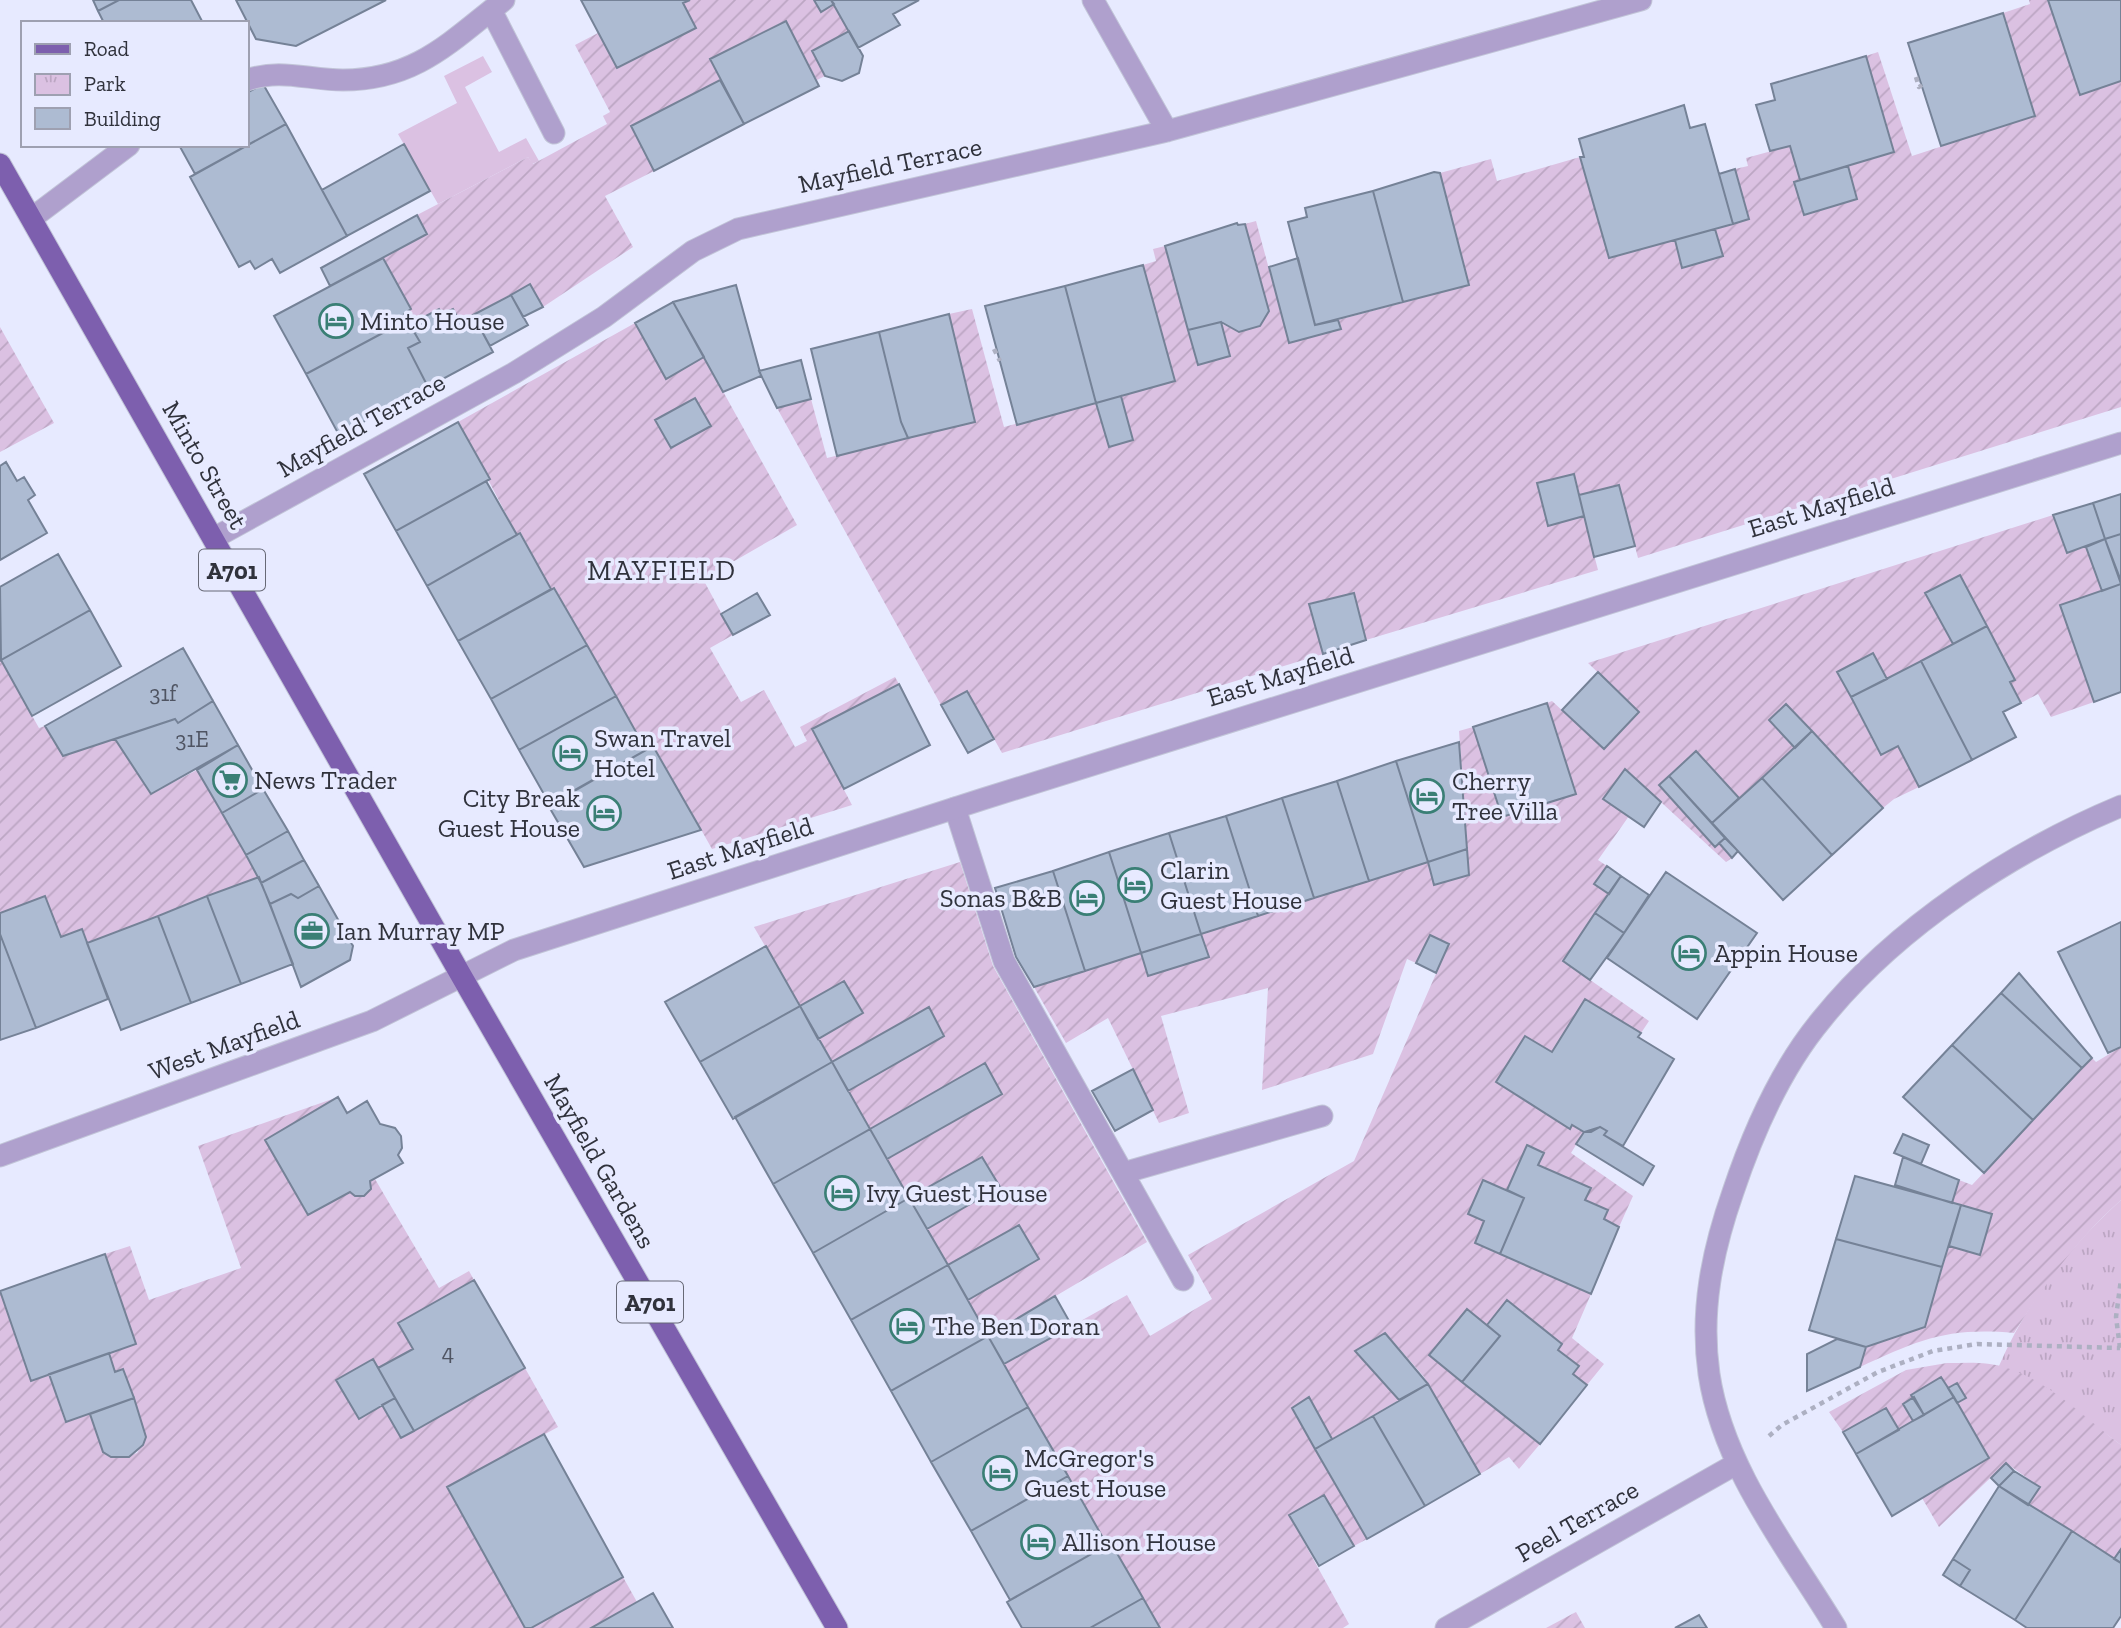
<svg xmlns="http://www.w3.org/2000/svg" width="2121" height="1628" font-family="'Zilla Slab',serif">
  <defs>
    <pattern id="park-tufts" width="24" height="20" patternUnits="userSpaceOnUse" patternTransform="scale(1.75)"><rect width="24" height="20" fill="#dbc1e2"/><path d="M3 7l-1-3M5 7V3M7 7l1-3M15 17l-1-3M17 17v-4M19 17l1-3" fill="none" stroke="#bca6c3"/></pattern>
    <pattern id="garden-furrows" width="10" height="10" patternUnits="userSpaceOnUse" patternTransform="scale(1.75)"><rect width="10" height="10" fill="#dbc1e2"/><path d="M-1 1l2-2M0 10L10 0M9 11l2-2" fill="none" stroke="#bca6c3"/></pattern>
  </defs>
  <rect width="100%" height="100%" fill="#e7eaff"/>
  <path fill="#dbc1e2" d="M483 56 492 72 465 87 499 152 526 138 539 161 532 164 528 157 438 204 398 134 457 103 444 76Z"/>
  <path fill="url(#park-tufts)" d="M2121 1200V1445L2042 1386 1999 1366C2027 1302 2069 1247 2121 1200Z"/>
  <path fill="url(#garden-furrows)" fill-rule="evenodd" d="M690 0H814L821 11 834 4 849 31 812 51 825 76 817 80 785 21 710 59 720 80 631 126 654 171 605 196 633 247 543 307 530 284 460 322 453 309 442 314 438 309 419 320 422 325 413 330 404 314 411 309 383 258 427 234 417 215 528 157 533 164 607 124 603 116 610 112 575 45 598 33 618 68 696 28 683 3Z
    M2029 0H2048L2080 95 2121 81V407L1638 558 1619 485 1579 495 1548 525 1584 516 1598 570 1366 640 1354 593 1310 603 1323 654 1002 753 967 691 941 705 777 408 811 399 827 458 975 422 949 314 972 309 1004 427 1096 403 1133 440 1121 396 1175 381 1143 265 1156 261 1153 249 1165 246 1198 365 1230 356 1222 324 1239 332 1260 326 1269 311 1245 224 1256 221 1289 343 1341 329 1338 320 1469 285 1440 173 1491 159 1497 181 1580 157 1609 258 1675 240 1682 267 1723 256 1715 229 1749 219 1735 169 1748 166 1746 158 1790 146 1800 180 1794 183 1804 215 1857 199 1848 166 1894 152 1866 56 1878 52 1912 156 2035 116 2003 13 2030 4Z
    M635 323 666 378 704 357 797 525 703 579 733 635 710 648 741 702 764 690 795 747 807 741 800 727 895 677 899 684 812 729 852 805 712 849 654 746 646 750 555 588 551 589 521 533 517 535 458 422ZM695 398 711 426 671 448 656 420Z
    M0 327 54 423 0 452Z
    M2053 515 2067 553 2086 547 2102 591 2060 606 2094 702 2051 717 2038 694 2021 703 2010 682 2014 679 1960 575 1926 593 1953 644 1887 679 1873 653 1838 672 1880 755 1898 746 1919 787 1894 799 1883 808 1786 704 1769 720 1795 748 1739 798 1696 752 1659 785 1715 846 1719 843 1732 858 1726 862 1625 769 1604 799 1629 816 1598 860 1607 866 1594 884 1609 894 1563 961 1649 1021 1641 1033 1585 999 1570 1128 1573 1125 1584 1132 1571 1153 1633 1196 1619 1227 1604 1219 1608 1210 1585 1200 1590 1189 1538 1165 1544 1153 1527 1145 1507 1190 1483 1180 1469 1214 1484 1221 1475 1243 1591 1294 1572 1338 1604 1364 1587 1385 1573 1374 1578 1366 1558 1350 1562 1344 1507 1300 1487 1325 1467 1310 1430 1356 1540 1444 1519 1469 1509 1457 1480 1474 1424 1377 1386 1333 1356 1350 1399 1400 1332 1439 1309 1398 1292 1408 1367 1539 1354 1546 1324 1495 1289 1515 1349 1624 1343 1628H1160L1112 1544 1107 1545 1004 1364 1127 1295 1150 1336 1212 1299 1188 1255 1354 1161 1449 944 1430 935 1416 963 1407 959 1373 1054 1262 1090 1268 988 1161 1016 1189 1113 1159 1123 1108 1018 1066 1043 1034 987 1141 953 1149 976 1208 957 1201 934 1428 862 1435 885 1469 875 1459 731 1473 727 1502 817 1576 794 1547 703 1552 701 1604 749 1639 712 1588 663Z
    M0 659 39 728 45 726 63 756 115 739 151 794 197 770 259 877 87 943 81 930 61 937 45 896 0 913Z
    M960 862 993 966 1147 1242 988 1336 968 1300 1038 1259 1019 1225 948 1265 927 1229 999 1187 909 1198 848 1091 944 1036 929 1008 832 1062 818 1039 863 1012 844 981 800 1006 754 927Z
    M2121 1047V1200C2077 1239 2045 1284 2014 1333 1947 1327 1919 1340 1860 1367L1866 1347 1925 1327 1949 1246 1980 1255 1992 1214 1952 1203 1959 1180 1972 1185 2092 1058 2096 1062Z
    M338 1097 266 1140 307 1214 350 1192 355 1196H364L371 1189 370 1181 375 1179 439 1288 469 1271 474 1280 398 1323 413 1349 378 1368 372 1359 336 1380 358 1418 382 1405 402 1438 525 1368 558 1427 448 1487 525 1628H0V1291L31 1380 49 1374 65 1422 90 1414 103 1453 120 1458 137 1453 146 1437 123 1369 115 1372 109 1353 136 1344 105 1254 130 1246 149 1300 241 1268 198 1146Z
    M1947 1363C1967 1363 1987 1361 2007 1368 2049 1381 2086 1419 2121 1445V1549L2114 1559 2028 1505 2040 1487 2006 1463 1939 1527 1922 1498 1989 1458 1957 1403 1965 1398 1957 1383 1948 1388 1941 1377 1912 1394 1914 1397 1903 1404 1913 1421 1899 1430 1886 1408 1843 1432 1829 1412 1906 1370Z
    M623 1577 637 1602 591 1628H531Z
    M1576 1612 1585 1628H1546Z"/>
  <path fill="#adbbd2" stroke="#758297" stroke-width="2" d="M93 0H119L98 11Z
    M119 0H191L203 23H104L98 11Z
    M236 0H386L296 46 256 39Z
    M581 0H690L683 3 696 28 617 68Z
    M814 0H831L834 4 821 12Z
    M831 0H919L893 14 900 25 858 48Z
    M2048 0H2121V81L2080 95Z
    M2003 13 2035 116 1941 146 1908 43Z
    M786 21 819 86 744 124 710 59Z
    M849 31 863 56 859 73 842 81 825 76 812 51Z
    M1866 56 1894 152 1800 180 1790 146 1770 151 1756 105 1775 100 1771 84Z
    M720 80 744 124 654 171 631 126Z
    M263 84 286 124 195 174 179 145H247V93Z
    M1684 105 1690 128 1705 124 1733 224 1609 258 1580 157H1584L1579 139Z
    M286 124 347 236 280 273 272 259 255 269 250 261 239 267 190 177Z
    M404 144 430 191 347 236 322 190Z
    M1848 166 1857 199 1804 215 1794 182Z
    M1735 169 1749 219 1733 224 1719 174Z
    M1434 172 1440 173 1469 285 1403 302 1373 191Z
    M1373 191 1403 302 1315 325 1288 222 1307 217 1305 208Z
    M417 215 427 234 330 286 321 268Z
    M1237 223 1238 225 1245 224 1269 311 1260 326 1239 332 1221 322 1188 330 1165 246Z
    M1715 229 1723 256 1682 268 1675 240Z
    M383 258 411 309 404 314 407 320 306 374 274 316Z
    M1298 258 1315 325 1338 320 1341 329 1289 343 1269 267Z
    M1143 265 1175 381 1096 403 1065 286Z
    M530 284 543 307 523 317 511 295Z
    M736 285 761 376 723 392 673 302Z
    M1065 286 1096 403 1017 425 985 306Z
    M511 295 528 325 490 346 473 315Z
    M673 302 704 357 666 379 635 323Z
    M439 309 442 314 453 309 460 322 473 315 493 352 428 387 408 348 420 342 413 330 422 325 418 320Z
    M949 314 975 422 908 438 901 422 879 332Z
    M407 320 420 342 408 348 428 387 339 435 306 374Z
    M1221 322 1230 356 1198 365 1188 330Z
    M879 332 901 422 908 438 837 456 811 349Z
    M801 360 811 399 777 408 759 371Z
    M1121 396 1133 440 1109 447 1096 403Z
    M695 398 711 426 671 448 655 420Z
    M458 422 490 479 396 531 364 474Z
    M6 462 17 481 24 477 35 495 28 500 47 533 0 560V466Z
    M1574 474 1584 516 1548 526 1537 483Z
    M486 481 517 535 427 586 396 531Z
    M1619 485 1635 546 1594 557 1579 495Z
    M2121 494V534L2105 539 2093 503Z
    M2093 503 2105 539 2067 553 2053 515Z
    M520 533 551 589 458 641 427 586Z
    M2121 534V581L2105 539Z
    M2105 539 2121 584 2102 591 2086 547Z
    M58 554 90 610 1 660 0 587Z
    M1960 575 1987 626 1953 644 1925 593Z
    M2121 584V692L2094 702 2060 605Z
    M554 588 587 645 491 699 458 641Z
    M757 593 770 615 733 635 721 614Z
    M1354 593 1366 640 1323 654 1309 604Z
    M90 610 121 666 32 716 1 660Z
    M1987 626 2015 680 2010 682 2021 703 2003 712 2016 737 1972 760 1921 661Z
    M587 645 616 696 519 750 491 699Z
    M183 648 213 701 178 723 175 719 63 756 45 726Z
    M1873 653 1887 679 1851 697 1837 672Z
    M1921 661 1972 760 1919 787 1898 746 1881 755 1851 697Z
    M1598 672 1639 712 1604 749 1562 710Z
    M899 684 930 745 844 789 812 729Z
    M967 691 994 739 968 753 941 705Z
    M616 696 646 750 550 805 519 750Z
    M213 701 238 745 151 794 115 739 175 719 178 723Z
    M1547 703 1576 794 1502 817 1473 727Z
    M1786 704 1812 731 1795 748 1769 720Z
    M1812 731 1883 808 1832 855 1762 778Z
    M1459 742 1467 849 1428 862 1396 761Z
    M238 745 263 789 222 813 197 770Z
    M653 746 701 830 584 867 548 805Z
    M1696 751 1739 798 1712 823 1669 776Z
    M1396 761 1428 862 1369 881 1337 781Z
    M1625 769 1661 802 1644 827 1603 799Z
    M1669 776 1725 838 1715 847 1659 785Z
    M1762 778 1832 855 1783 900 1712 823Z
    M1337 781 1369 881 1314 898 1282 798Z
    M263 789 288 831 246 855 222 813Z
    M1282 798 1314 898 1258 916 1226 816Z
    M1226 816 1258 916 1201 934 1169 833Z
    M288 831 304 860 261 883 246 855Z
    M1169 833 1201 934 1141 953 1109 852Z
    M1725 838 1738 851 1732 858 1719 843Z
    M1467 849 1469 875 1434 885 1428 862Z
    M1109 852 1141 953 1085 971 1053 871Z
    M304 860 319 886 298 898 291 894 270 904 261 883Z
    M1607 866 1621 876 1609 894 1594 884Z
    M1053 871 1085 971 1034 987 1016 957 995 888Z
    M1666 872 1757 933 1697 1019 1607 958Z
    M1621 876 1649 895 1624 933 1595 913Z
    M259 877 293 964 241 984 207 896Z
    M319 886 353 946 350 960 301 987 270 904 291 894 298 898Z
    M45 896 61 937 82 929 108 999 36 1028 0 934V913Z
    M207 896 241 984 191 1003 158 916Z
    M1595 913 1624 933 1590 980 1563 961Z
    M158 916 191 1003 121 1030 87 943Z
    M2121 922V1047L2108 1053 2058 952Z
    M0 934 36 1028 0 1040Z
    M1201 934 1209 957 1148 976 1141 953Z
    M1430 935 1449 944 1436 973 1416 963Z
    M766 946 800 1006 700 1062 665 1002Z
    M2019 973 2092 1058 2082 1068 2001 993Z
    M844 981 863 1013 818 1039 800 1006Z
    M2001 993 2082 1068 2033 1120 1952 1045Z
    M1585 999 1641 1033 1638 1037 1674 1059 1623 1146 1604 1135 1607 1131 1600 1127 1591 1132H1584L1572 1125 1570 1129 1496 1082 1525 1036 1552 1052Z
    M800 1006 832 1062 733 1119 700 1062Z
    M929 1007 944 1036 848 1091 832 1062Z
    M1952 1045 2033 1120 1984 1173 1903 1097Z
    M832 1062 870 1129 773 1184 735 1117Z
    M985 1063 1002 1094 887 1159 870 1129Z
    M1133 1069 1153 1110 1115 1131 1092 1091Z
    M338 1097 347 1113 367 1101 380 1124 395 1128 401 1136 402 1148 398 1155 403 1163 370 1181 371 1189 364 1196H355L350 1192 308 1215 265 1140Z
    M1600 1127 1607 1131 1604 1135 1654 1166 1643 1185 1576 1144 1584 1132Z
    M870 1129 909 1198 813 1253 773 1184Z
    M1903 1134 1929 1145 1921 1164 1894 1153Z
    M1527 1145 1544 1153 1538 1165 1591 1188 1585 1200 1608 1210 1604 1219 1619 1227 1591 1294 1500 1254 1524 1198 1507 1190Z
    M982 1157 1000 1187 927 1229 909 1198Z
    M1903 1157 1959 1180 1952 1203 1895 1185Z
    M1855 1176 1961 1205 1942 1267 1836 1239Z
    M1483 1180 1524 1198 1500 1254 1475 1243 1484 1221 1468 1214Z
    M909 1198 948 1265 851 1320 813 1253Z
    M1961 1205 1992 1214 1980 1255 1949 1246Z
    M1019 1225 1039 1259 968 1300 948 1265Z
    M1836 1239 1942 1267 1925 1327 1866 1347 1809 1330Z
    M105 1254 136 1344 31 1381 0 1291Z
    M948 1265 988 1336 891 1391 851 1320Z
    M474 1280 525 1368 414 1431 378 1368 413 1349 398 1323Z
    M1055 1296 1072 1326 1004 1364 988 1336Z
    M1507 1300 1562 1344 1558 1350 1579 1366 1573 1374 1587 1385 1540 1444 1462 1382 1500 1336 1487 1325Z
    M1467 1309 1500 1336 1462 1382 1429 1355Z
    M1385 1333 1428 1384 1399 1400 1355 1351Z
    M988 1336 1028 1407 931 1462 891 1391Z
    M1837 1339 1866 1347 1860 1367 1807 1391V1354Z
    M109 1353 115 1372 123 1369 134 1398 66 1422 49 1374Z
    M373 1359 395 1398 359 1419 336 1380Z
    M1941 1377 1954 1397 1924 1415 1911 1395Z
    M1957 1383 1966 1398 1957 1403 1948 1388Z
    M1428 1384 1480 1474 1425 1506 1373 1416Z
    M1309 1397 1332 1439 1315 1449 1292 1408Z
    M1914 1397 1924 1415 1913 1421 1903 1404Z
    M1954 1397 1989 1458 1892 1516 1856 1454Z
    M134 1398 146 1437 143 1445 129 1457H111L103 1452 90 1414Z
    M395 1398 414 1431 401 1438 382 1405Z
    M1028 1407 1068 1476 971 1531 931 1462Z
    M1886 1408 1899 1430 1856 1454 1843 1432Z
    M1373 1416 1425 1506 1367 1539 1315 1449Z
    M544 1434 623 1577 531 1628H525L447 1487Z
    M2006 1463 2014 1471 1999 1486 1991 1478Z
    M2014 1471 2040 1487 2028 1505 1999 1486Z
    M1068 1476 1107 1545 1010 1600 971 1531Z
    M1999 1486 2072 1531 2015 1620 1960 1586 1970 1570 1953 1559Z
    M1324 1495 1354 1546 1319 1566 1289 1515Z
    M2072 1531 2121 1563V1616L2113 1628H2027L2015 1620Z
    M1111 1543 1143 1598 1090 1628H1022L1007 1602Z
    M2121 1549V1563L2114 1559Z
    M1953 1559 1970 1570 1960 1586 1943 1575Z
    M653 1593 673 1628H591L637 1602Z
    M1143 1598 1160 1628H1090Z
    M1699 1615 1707 1628H1675Z"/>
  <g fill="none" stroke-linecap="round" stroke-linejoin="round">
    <g stroke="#c2c5d8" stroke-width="23">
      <path id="lane" d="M491 10 554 133
        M247 80C281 68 308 80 343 80 416 80 451 41 504 0
        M32 218 129 145
        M955 808 1004 961 1183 1280
        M1123 1173 1322 1116"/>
    </g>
    <g stroke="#c2c5d8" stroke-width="23">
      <path id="street" d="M1093 0 1167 131
        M214 538 514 373 604 317 693 251 738 229 1167 131 1641 0
        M0 1156 372 1021 514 950 983 799 2121 443
        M1446 1628 1736 1464
        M1836 1628C1788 1549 1723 1468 1709 1374 1700 1311 1712 1252 1733 1192 1753 1132 1781 1068 1822 1019 1896 927 2013 851 2121 806"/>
    </g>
    <g stroke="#c2c5d8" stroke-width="23">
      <path id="primary" d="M0 164 462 977 837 1628"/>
    </g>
    <path stroke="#adb0c2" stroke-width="4.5" stroke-dasharray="5 5" stroke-linecap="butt" d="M1916 77 1919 87 1922 85
      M994 349 1000 361
      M2120 1348 2116 1317 2121 1279
      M1769 1436 1782 1425 1878 1372 1933 1351 1977 1344 2120 1348"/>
    <use href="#lane" stroke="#afa0cd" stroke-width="21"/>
    <use href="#street" stroke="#afa0cd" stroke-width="21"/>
    <use href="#primary" stroke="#7d5fae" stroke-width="21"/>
  </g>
  <defs>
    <g id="hotel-ring" transform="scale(1.75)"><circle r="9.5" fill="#e7eaff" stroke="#3a7f75" stroke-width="1.5"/><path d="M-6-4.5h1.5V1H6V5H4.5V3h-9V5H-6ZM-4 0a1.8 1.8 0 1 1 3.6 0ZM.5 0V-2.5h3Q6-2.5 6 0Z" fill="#3a7f75"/></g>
    <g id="supermarket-ring" transform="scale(1.75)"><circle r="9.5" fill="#e7eaff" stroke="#3a7f75" stroke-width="1.5"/><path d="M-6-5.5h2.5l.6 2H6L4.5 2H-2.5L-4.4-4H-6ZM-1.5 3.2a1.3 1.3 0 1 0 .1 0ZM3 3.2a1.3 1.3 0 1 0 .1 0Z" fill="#3a7f75"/></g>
    <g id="office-ring" transform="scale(1.75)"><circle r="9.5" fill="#e7eaff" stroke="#3a7f75" stroke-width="1.5"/><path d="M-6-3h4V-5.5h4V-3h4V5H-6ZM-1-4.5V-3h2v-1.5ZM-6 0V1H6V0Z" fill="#3a7f75"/></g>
  </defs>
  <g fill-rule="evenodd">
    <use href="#hotel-ring" x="336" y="321"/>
    <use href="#hotel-ring" x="570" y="753"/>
    <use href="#supermarket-ring" x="230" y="780"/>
    <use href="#hotel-ring" x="1427" y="796"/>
    <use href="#hotel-ring" x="604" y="813"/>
    <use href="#hotel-ring" x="1135" y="885"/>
    <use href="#hotel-ring" x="1087" y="898"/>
    <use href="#office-ring" x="312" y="931"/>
    <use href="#hotel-ring" x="1689" y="953"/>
    <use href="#hotel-ring" x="842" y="1193"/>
    <use href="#hotel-ring" x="907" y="1326"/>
    <use href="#hotel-ring" x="1000" y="1473"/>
    <use href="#hotel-ring" x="1038" y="1542"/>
  </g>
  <g text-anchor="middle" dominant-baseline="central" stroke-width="7" stroke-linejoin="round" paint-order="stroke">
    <g font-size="23" fill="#4f5462">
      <text x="163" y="693">31f</text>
      <text x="192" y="739">31E</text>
      <text x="448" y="1352">4</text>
    </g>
    <g fill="#e7eaff" stroke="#676976" stroke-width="2">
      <rect x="199" y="549.5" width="66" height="41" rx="5"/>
      <rect x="617" y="1281.5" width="66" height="41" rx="5"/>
    </g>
    <g font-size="24" font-weight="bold" fill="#30323c">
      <text x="232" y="570">A701</text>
      <text x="650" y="1302">A701</text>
    </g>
    <g font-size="26" fill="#30323c" stroke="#e7eaff">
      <text transform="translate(890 165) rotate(-12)">Mayfield Terrace</text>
      <text transform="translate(361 425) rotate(-29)">Mayfield Terrace</text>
      <text transform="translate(205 465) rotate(60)">Minto Street</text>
      <text transform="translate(1821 507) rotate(-17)">East Mayfield</text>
      <text transform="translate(1280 676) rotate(-17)">East Mayfield</text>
      <text transform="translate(740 848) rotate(-18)">East Mayfield</text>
      <text transform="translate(224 1045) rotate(-20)">West Mayfield</text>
      <text transform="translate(600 1161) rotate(60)">Mayfield Gardens</text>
      <text transform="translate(1577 1521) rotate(-30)">Peel Terrace</text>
    </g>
    <g font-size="26" fill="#30323c" stroke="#e7eaff" text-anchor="start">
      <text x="360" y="321">Minto House</text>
      <text x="594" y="738">Swan Travel<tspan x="594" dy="30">Hotel</tspan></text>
      <text x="254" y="780">News Trader</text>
      <text x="1452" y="781">Cherry<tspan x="1452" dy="30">Tree Villa</tspan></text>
      <text x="580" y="798" text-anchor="end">City Break<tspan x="580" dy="30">Guest House</tspan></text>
      <text x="1160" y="870">Clarin<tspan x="1160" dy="30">Guest House</tspan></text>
      <text x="1062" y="898" text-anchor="end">Sonas B&amp;B</text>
      <text x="336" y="931">Ian Murray MP</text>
      <text x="1714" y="953">Appin House</text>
      <text x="866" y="1193">Ivy Guest House</text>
      <text x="932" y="1326">The Ben Doran</text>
      <text x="1024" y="1458">McGregor's<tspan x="1024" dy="30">Guest House</tspan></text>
      <text x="1062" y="1542">Allison House</text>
    </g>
    <g font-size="28" letter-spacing="2" fill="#30323c" stroke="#e7eaff">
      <text x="662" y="570">MAYFIELD</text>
    </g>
  </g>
  <rect x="21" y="21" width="228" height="126" fill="#e7eaff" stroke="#9ea0b1" stroke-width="2"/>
  <rect x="35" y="44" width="35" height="10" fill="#7d5fae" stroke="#9ea0b1" stroke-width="2"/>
  <text x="84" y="56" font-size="21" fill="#30323c">Road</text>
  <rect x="35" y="74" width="35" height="21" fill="url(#park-tufts)" stroke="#9ea0b1" stroke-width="2"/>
  <text x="84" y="91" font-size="21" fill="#30323c">Park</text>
  <rect x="35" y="108" width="35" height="21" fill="#adbbd2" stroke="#9ea0b1" stroke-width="2"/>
  <text x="84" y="126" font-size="21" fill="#30323c">Building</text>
</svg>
